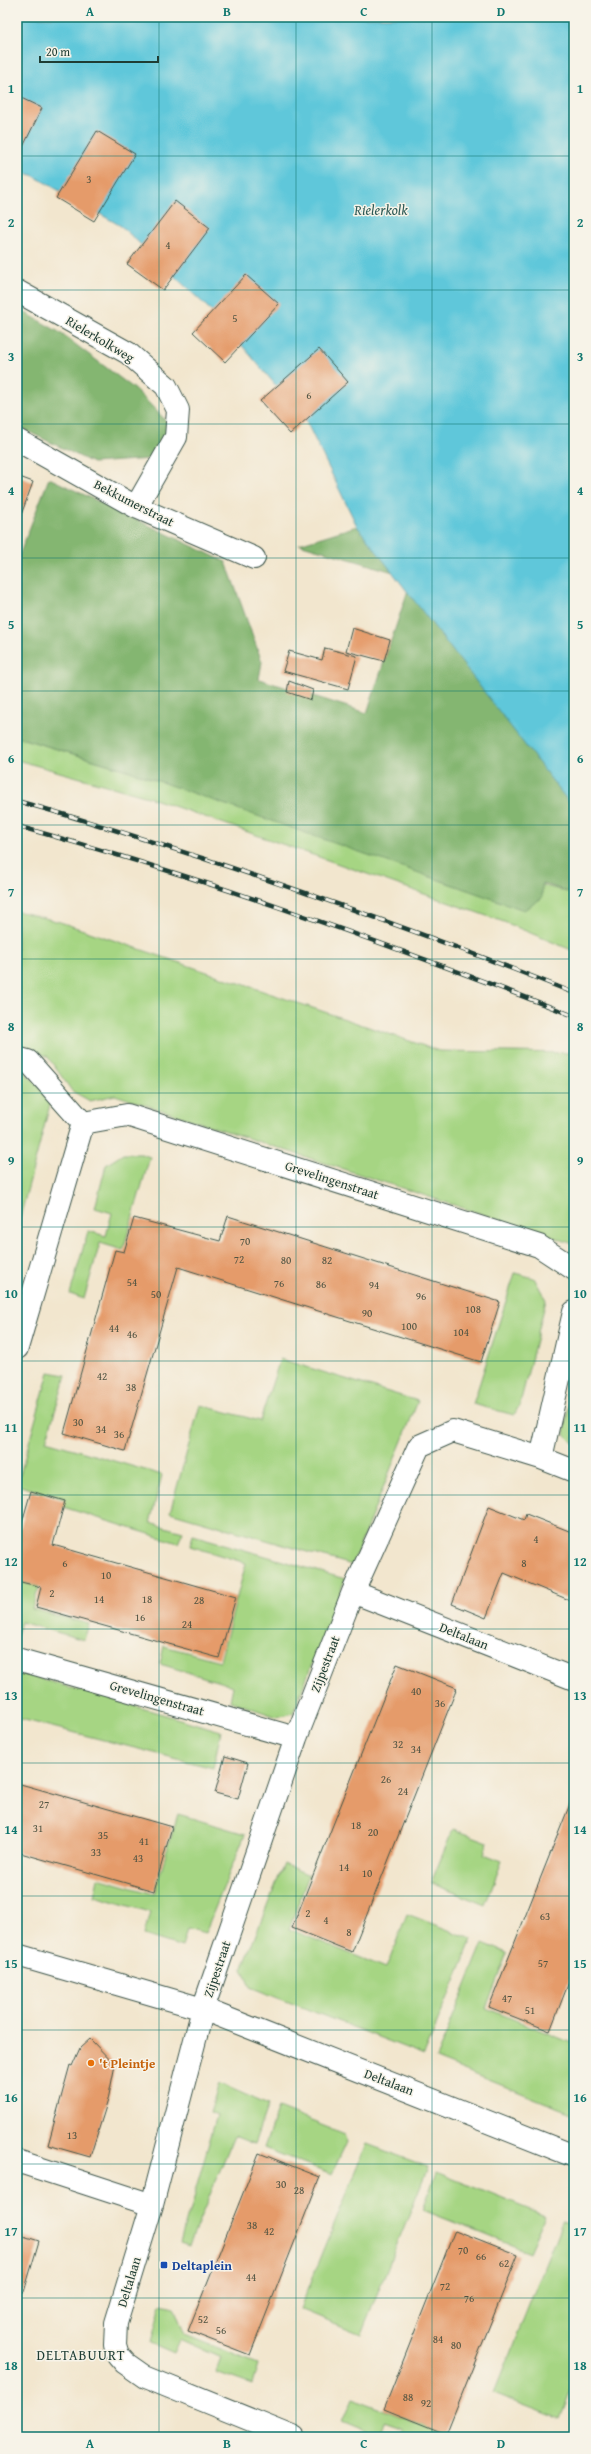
<svg xmlns="http://www.w3.org/2000/svg" width="591" height="2454" font-family="'Gentium Book Plus',serif">
  <rect width="100%" height="100%" fill="#f7f3e8"/>
  <filter id="ink" filterUnits="userSpaceOnUse"><feTurbulence type="fractalNoise" baseFrequency=".025" numOctaves="2"/><feDisplacementMap in="SourceGraphic" scale="8" xChannelSelector="R" yChannelSelector="G"/><feConvolveMatrix kernelMatrix="1 2 1 2 8 2 1 2 1" color-interpolation-filters="sRGB"/></filter>
  <filter id="wash" filterUnits="userSpaceOnUse"><feTurbulence type="fractalNoise" baseFrequency=".012" numOctaves="4" result="noise"/><feDisplacementMap in="SourceGraphic" scale="16" xChannelSelector="R" yChannelSelector="G"/><feGaussianBlur stdDeviation="0.9" result="paint"/><feColorMatrix in="noise" values="0 0 0 0 0 0 0 0 0 0 0 0 0 0 0 0 0 1.4 0 .05"/><feComposite in="paint" operator="in"/></filter>
  <g filter="url(#wash)">
    <rect width="100%" height="100%" fill="#f2e6ce"/>
    <path fill="#a6d583" stroke="#62895c" d="M17 737 127 770 574 894V951L504 922 148 797 17 760Z
      M17 911 60 922 439 1051 574 1053V1244L115 1095 90 1101 72 1091 47 1056 17 1045Z
      M22 1070 52 1097 17 1229V1088Z
      M123 1154H141L150 1157 123 1250 100 1243 84 1299 70 1294 88 1231 106 1236 112 1213 95 1208 106 1165Z
      M515 1273 534 1278 546 1300 520 1404 514 1415 473 1404Z
      M280 1359 418 1401 352 1565 170 1512 200 1405 260 1421Z
      M49 1372 66 1375 46 1441 162 1475 150 1523 183 1532 178 1543 63 1507 65 1499 17 1485Z
      M574 1373V1444L564 1434Z
      M193 1535 345 1579 293 1713 277 1717 230 1701 233 1686 160 1664 164 1646 220 1661 246 1563 190 1546Z
      M17 1581 39 1587 32 1609 89 1624 84 1640 21 1622 17 1635Z
      M17 1672 221 1731 213 1768 17 1718Z
      M178 1814 245 1834 205 1933 187 1928 182 1947 144 1935 150 1912 94 1896 98 1878 154 1894Z
      M453 1829 488 1842 484 1854 502 1861 485 1905 431 1883Z
      M284 1864 309 1875 289 1929 386 1968 407 1914 472 1939 424 2055 250 1987 242 1969Z
      M483 1943 507 1953 486 2008 574 2044V2114L436 2059Z
      M219 2083 268 2105 254 2144 234 2136 189 2246 180 2243 217 2115 210 2112Z
      M278 2108 344 2134 347 2141 332 2174 264 2148Z
      M367 2144 428 2167 361 2334 300 2309Z
      M436 2172 545 2216 529 2252 423 2210Z
      M562 2222 574 2226V2383L560 2419 494 2393Z
      M161 2304 174 2307 185 2335 258 2364 252 2385 216 2372 221 2358 180 2340 174 2353 151 2343Z
      M353 2398 454 2437H400L404 2429 384 2422 379 2436 343 2421Z"/>
    <path fill="#84b671" stroke="#527a52" d="M17 308 59 332 136 390 172 427 150 459 93 463 17 426Z
      M49 478 226 562 262 662 259 679 367 713 408 590 574 809V894L542 883V898L524 910 127 770 17 737V561Z
      M357 526 393 572 299 544Z"/>
    <path fill="#5fc7da" stroke="#3f8287" d="M17 17H574V809L357 526 306 421 218 317 121 226 32 175 17 171Z"/>
    <g id="blocks">
      <path fill="#e59b6b" d="M17 96 42 108 17 159Z
        M97 131 135 154 94 221 56 198Z
        M175 201 210 228 163 290 127 264Z
        M246 275 279 304 225 362 193 332Z
        M319 349 348 382 290 434 260 401Z
        M17 476 33 482 17 526Z
        M352 628 390 640 384 661 346 651Z
        M325 648 357 656 348 689 283 671 289 651 322 660Z
        M289 681 313 690 311 700 287 692Z
        M228 1216 500 1302 481 1362 178 1267 125 1451 64 1433 115 1250 124 1252 134 1218 220 1241Z
        M31 1491 65 1501 53 1545 236 1597 219 1658 36 1607 41 1587 17 1581V1540Z
        M489 1506 524 1520 526 1514 574 1533V1602L504 1573 486 1618 452 1604Z
        M397 1664 457 1688 352 1952 292 1928Z
        M225 1756 248 1763 238 1799 215 1793Z
        M17 1783 172 1827 154 1891 17 1852Z
        M574 1794V1969L550 2031 489 2007Z
        M90 2039 115 2065 108 2100 90 2157 48 2145 70 2065 72 2066 80 2048Z
        M259 2153 320 2177 250 2355 188 2331Z
        M455 2230 518 2255 446 2434 384 2409Z
        M17 2234 39 2241 24 2292 17 2290Z"/>
    </g>
  </g>
  <g filter="url(#ink)">
    <use href="#blocks" fill-opacity="0" stroke="#3f564b" stroke-width="1"/>
    <g fill="none" stroke-linecap="round" stroke-linejoin="round">
      <g stroke="#3f564b" stroke-width="24">
        <path id="street" d="M17 291 128 353 166 386 178 410 176 437 136 507
          M17 440 136 507 254 558
          M17 1058 28 1061 83 1123
          M83 1123 127 1115 539 1246 574 1269
          M17 1348 83 1123
          M541 1458 574 1312
          M353 1592 574 1679
          M17 1659 296 1738
          M17 1955 203 2009 574 2156
          M17 2161 152 2205
          M293 2437 145 2377 125 2363 118 2355 115 2345 116 2323 152 2205 203 2009 296 1738 353 1592 419 1446 453 1431 541 1458 574 1471"/>
      </g>
      <use href="#street" stroke="#fff" stroke-width="22"/>
      <g stroke="#1f3d34" stroke-width="4.5">
        <path id="rail" d="M17 801C80 818 143 839 205 859 329 900 452 944 574 993
          M17 826C206 878 391 945 574 1016"/>
      </g>
      <use href="#rail" stroke="#f7f3e8" stroke-width="3" stroke-dasharray="9" stroke-linecap="butt"/>
    </g>
  </g>
  <path fill="none" stroke="#0f766e" stroke-width="1" stroke-opacity="0.55" d="M159 17V2437M296 17V2437M432 17V2437M17 156H574M17 290H574M17 424H574M17 558H574M17 691H574M17 825H574M17 959H574M17 1093H574M17 1227H574M17 1361H574M17 1495H574M17 1629H574M17 1763H574M17 1896H574M17 2030H574M17 2164H574M17 2298H574"/>
  <circle fill="#e8710a" stroke="#f7f3e8" stroke-width="1.5" cx="91" cy="2063" r="4"/>
  <rect fill="#1a4fb4" stroke="#f7f3e8" stroke-width="1.5" x="160" y="2261" width="8" height="8" rx="2"/>
  <g text-anchor="middle" dominant-baseline="central" stroke-width="3" stroke-linejoin="round" paint-order="stroke">
    <g font-size="11" fill="#505442">
      <text x="89" y="179">3</text>
      <text x="168" y="245">4</text>
      <text x="235" y="318">5</text>
      <text x="309" y="395">6</text>
      <text x="245" y="1241">70</text>
      <text x="239" y="1259">72</text>
      <text x="286" y="1260">80</text>
      <text x="327" y="1260">82</text>
      <text x="132" y="1282">54</text>
      <text x="279" y="1283">76</text>
      <text x="321" y="1284">86</text>
      <text x="374" y="1285">94</text>
      <text x="156" y="1294">50</text>
      <text x="421" y="1296">96</text>
      <text x="473" y="1309">108</text>
      <text x="367" y="1313">90</text>
      <text x="409" y="1326">100</text>
      <text x="114" y="1328">44</text>
      <text x="461" y="1332">104</text>
      <text x="132" y="1334">46</text>
      <text x="102" y="1376">42</text>
      <text x="131" y="1387">38</text>
      <text x="78" y="1422">30</text>
      <text x="101" y="1429">34</text>
      <text x="119" y="1434">36</text>
      <text x="536" y="1539">4</text>
      <text x="65" y="1563">6</text>
      <text x="524" y="1563">8</text>
      <text x="106" y="1575">10</text>
      <text x="52" y="1593">2</text>
      <text x="99" y="1599">14</text>
      <text x="147" y="1599">18</text>
      <text x="199" y="1600">28</text>
      <text x="140" y="1617">16</text>
      <text x="187" y="1624">24</text>
      <text x="416" y="1691">40</text>
      <text x="440" y="1703">36</text>
      <text x="398" y="1744">32</text>
      <text x="416" y="1749">34</text>
      <text x="386" y="1779">26</text>
      <text x="403" y="1791">24</text>
      <text x="44" y="1804">27</text>
      <text x="356" y="1825">18</text>
      <text x="38" y="1828">31</text>
      <text x="373" y="1832">20</text>
      <text x="103" y="1835">35</text>
      <text x="144" y="1841">41</text>
      <text x="96" y="1852">33</text>
      <text x="138" y="1858">43</text>
      <text x="344" y="1867">14</text>
      <text x="367" y="1873">10</text>
      <text x="308" y="1913">2</text>
      <text x="545" y="1916">63</text>
      <text x="326" y="1920">4</text>
      <text x="349" y="1932">8</text>
      <text x="543" y="1963">57</text>
      <text x="507" y="1998">47</text>
      <text x="530" y="2010">51</text>
      <text x="72" y="2135">13</text>
      <text x="281" y="2184">30</text>
      <text x="299" y="2190">28</text>
      <text x="252" y="2225">38</text>
      <text x="269" y="2231">42</text>
      <text x="463" y="2250">70</text>
      <text x="481" y="2256">66</text>
      <text x="504" y="2263">62</text>
      <text x="251" y="2277">44</text>
      <text x="445" y="2286">72</text>
      <text x="469" y="2298">76</text>
      <text x="203" y="2319">52</text>
      <text x="221" y="2330">56</text>
      <text x="438" y="2339">84</text>
      <text x="456" y="2345">80</text>
      <text x="408" y="2397">88</text>
      <text x="426" y="2403">92</text>
    </g>
    <g font-size="13" fill="#1f3d34" stroke="#f7f3e8">
      <text transform="translate(100 339) rotate(31)">Rielerkolkweg</text>
      <text transform="translate(134 503) rotate(27)">Bekkumerstraat</text>
      <text transform="translate(332 1180) rotate(18)">Grevelingenstraat</text>
      <text transform="translate(464 1636) rotate(22)">Deltalaan</text>
      <text transform="translate(325 1664) rotate(-69)">Zijpestraat</text>
      <text transform="translate(157 1698) rotate(16)">Grevelingenstraat</text>
      <text transform="translate(217 1969) rotate(-71)">Zijpestraat</text>
      <text transform="translate(389 2082) rotate(21)">Deltalaan</text>
      <text transform="translate(129 2282) rotate(-73)">Deltalaan</text>
    </g>
    <g font-size="13" font-weight="bold" fill="#c56008" stroke="#f7f3e8" text-anchor="start">
      <text x="99" y="2063">'t Pleintje</text>
    </g>
    <g font-size="13" font-weight="bold" fill="#164399" stroke="#f7f3e8" text-anchor="start">
      <text x="172" y="2265">Deltaplein</text>
    </g>
    <g font-size="14" font-style="italic" fill="#2c5955" stroke="#f7f3e8">
      <text x="381" y="210">Rielerkolk</text>
    </g>
    <g font-size="14" letter-spacing="1" fill="#1f3d34" stroke="#f7f3e8">
      <text x="81" y="2355">DELTABUURT</text>
    </g>
  </g>
  <rect width="591" height="2454" fill="none" stroke="#f7f3e8" stroke-width="44"/>
  <path d="M40 56v6h118v-6" fill="none" stroke="#1f3d34" stroke-width="2"/>
  <text x="46" y="56" font-size="12" fill="#1f3d34" stroke="#f7f3e8" stroke-width="3" paint-order="stroke">20 m</text>
  <rect x="22" y="22" width="547" height="2410" fill="none" stroke="#0f766e" stroke-width="1.5"/>
  <g font-size="13" text-anchor="middle" font-weight="bold" fill="#0f766e">
    <text x="90" y="16">A</text>
    <text x="227" y="16">B</text>
    <text x="364" y="16">C</text>
    <text x="501" y="16">D</text>
    <text x="11" y="93">1</text>
    <text x="580" y="93">1</text>
    <text x="11" y="227">2</text>
    <text x="580" y="227">2</text>
    <text x="11" y="361">3</text>
    <text x="580" y="361">3</text>
    <text x="11" y="495">4</text>
    <text x="580" y="495">4</text>
    <text x="11" y="629">5</text>
    <text x="580" y="629">5</text>
    <text x="11" y="763">6</text>
    <text x="580" y="763">6</text>
    <text x="11" y="897">7</text>
    <text x="580" y="897">7</text>
    <text x="11" y="1031">8</text>
    <text x="580" y="1031">8</text>
    <text x="11" y="1165">9</text>
    <text x="580" y="1165">9</text>
    <text x="11" y="1298">10</text>
    <text x="580" y="1298">10</text>
    <text x="11" y="1432">11</text>
    <text x="580" y="1432">11</text>
    <text x="11" y="1566">12</text>
    <text x="580" y="1566">12</text>
    <text x="11" y="1700">13</text>
    <text x="580" y="1700">13</text>
    <text x="11" y="1834">14</text>
    <text x="580" y="1834">14</text>
    <text x="11" y="1968">15</text>
    <text x="580" y="1968">15</text>
    <text x="11" y="2102">16</text>
    <text x="580" y="2102">16</text>
    <text x="11" y="2236">17</text>
    <text x="580" y="2236">17</text>
    <text x="11" y="2370">18</text>
    <text x="580" y="2370">18</text>
    <text x="90" y="2448">A</text>
    <text x="227" y="2448">B</text>
    <text x="364" y="2448">C</text>
    <text x="501" y="2448">D</text>
  </g>
</svg>
